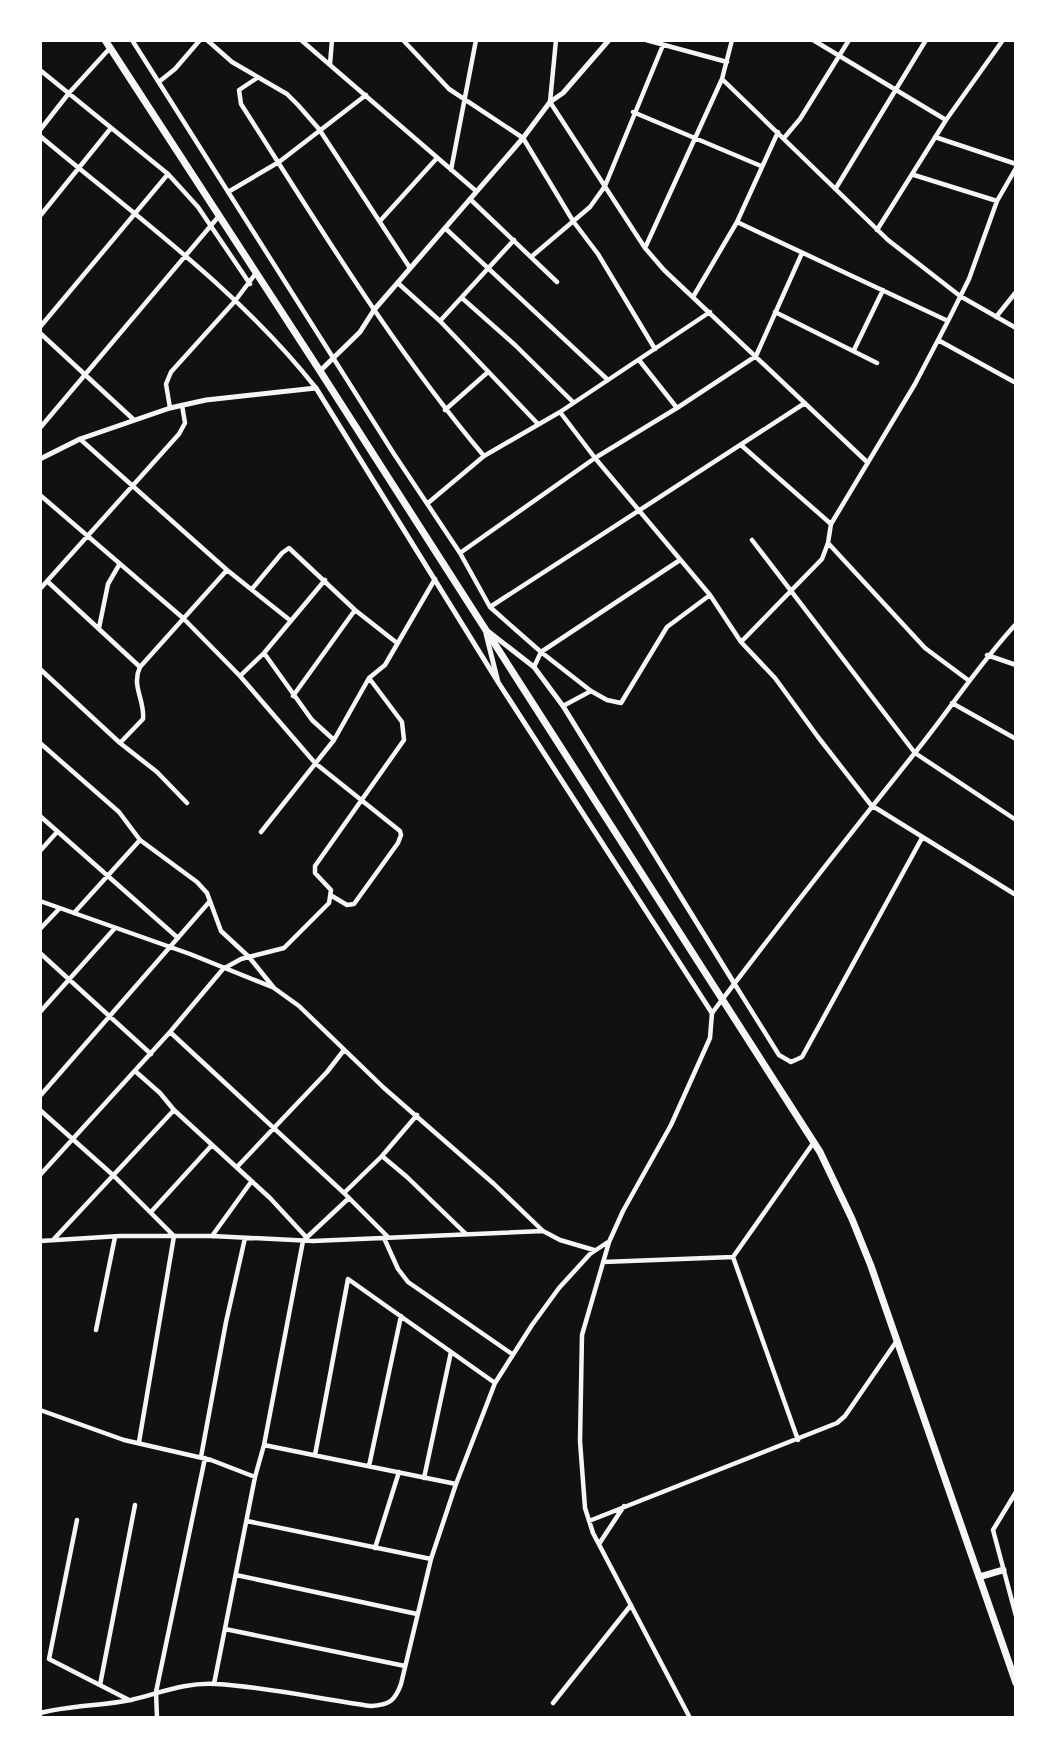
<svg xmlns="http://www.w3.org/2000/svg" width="1056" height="1758" font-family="Lato,sans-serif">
  <rect width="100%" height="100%" fill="#111"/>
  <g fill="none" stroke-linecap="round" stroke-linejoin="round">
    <path stroke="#f5f5f5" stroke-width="4.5" d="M132 40 394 454 460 553 490 607 541 652 591 691 607 700 621 703 667 627 710 595
      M207 40 232 62 287 94 298 105 319 129 410 268
      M301 40 476 191
      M403 40 449 89 523 138 573 221 598 254 655 349
      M556 40 550 102 645 248 664 270 867 462
      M646 40 727 62
      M813 40 946 120
      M330 64 332 40
      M40 70 168 174 198 207 250 284
      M257 78 239 90 241 104C318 224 392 347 484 456
      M722 79 888 240 960 296 1016 328
      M160 81 175 69 200 40
      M633 112 761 166
      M40 130 69 93 110 48
      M40 136C135 216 239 290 316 388
      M935 137 1016 164
      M784 138 800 119 849 40
      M451 170 476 40
      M914 175 997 201
      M836 188 926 40
      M228 192 279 162 366 95
      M470 199 557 282
      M40 216 111 128
      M380 221 437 158
      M737 222 948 321
      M445 228 608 380
      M877 230 946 120 1003 40
      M645 248 722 79 732 40
      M531 257 590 207 605 186 663 45
      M399 284 440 321 538 424
      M693 297 737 222 778 132
      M462 298 515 345 573 402
      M775 312 877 363
      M996 317 1016 292
      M440 321 514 240
      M40 327 168 174
      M40 333 133 419
      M938 340 1016 383
      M854 350 883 290
      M639 360 677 408
      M170 408 166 384 171 372 235 301 256 273
      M445 410 488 372
      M560 412 595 458 710 595 741 642 775 678 818 737 871 805 1016 895
      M40 428 219 216
      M80 439 227 570 291 621
      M741 445 831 524
      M40 495 183 618 240 676 315 763 400 831 401 835 398 843 354 904 347 905 332 896
      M428 503 484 456 560 412 710 312
      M752 540 915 753 1016 820
      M828 543 925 648 968 680
      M460 553 595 458 677 408 756 356 802 253
      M47 581 140 667
      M40 589 179 434 185 423 182 405
      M252 589 282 553 289 548 355 610 397 643
      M490 607 805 403
      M99 628 108 584 119 565
      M741 642 822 559 828 543 831 524 915 384 948 321 969 279 997 201 1016 168
      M264 653 312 720 334 740
      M987 655 1016 665
      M534 667 541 652 680 560
      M40 669 120 743 157 772 187 803
      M240 676 264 653 325 580
      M293 696 355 610
      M952 703 1016 739
      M563 706 591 691
      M40 743 119 812 140 840 197 882 207 893 221 931 249 957 274 988 299 1006 384 1088 494 1184 543 1231 560 1240 594 1250
      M120 743 143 719C145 700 131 686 140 667L227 570
      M40 816 178 938
      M261 832 334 740 369 678 385 665 435 579
      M40 851 57 832
      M40 901 190 954 272 987
      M74 913 140 840
      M40 929 59 909
      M40 953 151 1054
      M734 983 779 1055 791 1062 802 1057 922 838
      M40 1012 115 928
      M170 1032 344 1193 388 1237
      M135 1071 160 1093 174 1110 270 1198 307 1238
      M40 1096 210 901
      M40 1110 114 1176 174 1236 139 1442
      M382 1156 407 1177 466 1234
      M237 1167 327 1072 344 1050
      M40 1175 170 1032 223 969 241 959 284 948 329 903 331 890 315 873V866L404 740 402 722 369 678
      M344 1193 382 1156 417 1115
      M151 1212 212 1145
      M212 1236 251 1182
      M384 1238 398 1269 408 1282 512 1354
      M53 1240 174 1110
      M40 1241 120 1236H212L313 1241 543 1231
      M733 1257 798 1440
      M733 1257 814 1142
      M603 1262 733 1257
      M96 1330 115 1237
      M40 1410 124 1440 211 1460 255 1477
      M264 1445 456 1484
      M315 1455 348 1279 495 1383
      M201 1457 226 1322 245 1238
      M369 1466 401 1316
      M424 1478 451 1352
      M77 1520 49 1659 129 1700
      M247 1521 431 1559
      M589 1521 837 1423 845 1416 896 1342
      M599 1544 624 1506
      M375 1548 399 1472
      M236 1575 417 1614
      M1016 1616 993 1530 1016 1492
      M225 1629 405 1666
      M214 1684 255 1477 264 1445 303 1241 349 1198
      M100 1685 135 1505
      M553 1703 631 1605
      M40 1713C70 1705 101 1706 131 1700 160 1693 186 1682 216 1684 268 1687 320 1699 371 1706 389 1705 395 1701 401 1684L431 1559 456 1484 495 1383 532 1325 559 1288 590 1254 608 1242
      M157 1718 156 1692 205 1458
      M690 1718 593 1533 585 1508 580 1441 582 1335 609 1242 623 1211 671 1125 710 1038 712 1013C778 926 846 839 914 754 949 711 978 665 1016 624"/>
    <path stroke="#f5f5f5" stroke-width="5" d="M320 371 360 332 374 310 523 138 550 102 563 93 609 40
      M40 459 80 439 170 408 206 400 316 388 498 682
      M489 632 534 667 563 706 734 983
      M486 634 498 682 712 1013"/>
    <path stroke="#f5f5f5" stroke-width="7" d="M105 40 320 371 820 1152 852 1219 871 1266 1016 1683
      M979 1577 1003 1570"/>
  </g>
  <rect width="1056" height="1758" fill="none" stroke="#ffffff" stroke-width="84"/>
</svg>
